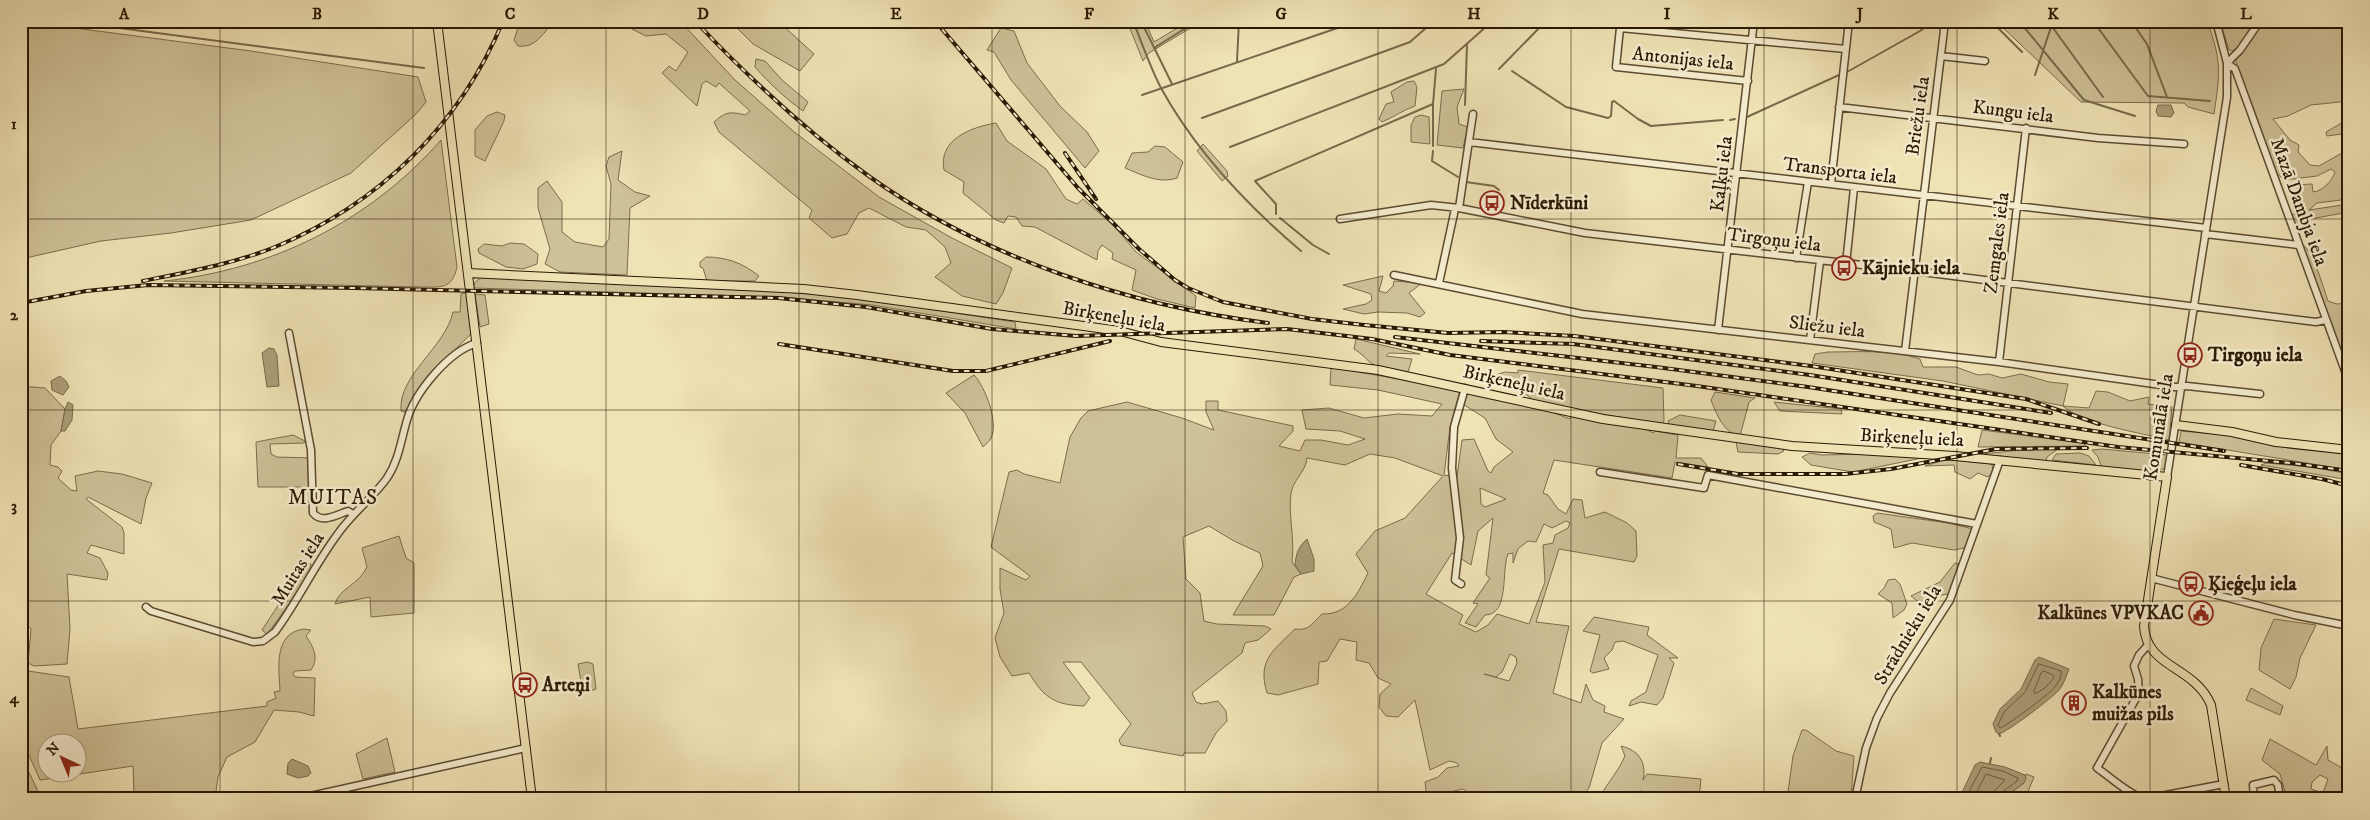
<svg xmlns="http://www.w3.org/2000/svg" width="2370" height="820" font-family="'IM FELL DW Pica',serif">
  <rect width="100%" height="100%" fill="#efe2b5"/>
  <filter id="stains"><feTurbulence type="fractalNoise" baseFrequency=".004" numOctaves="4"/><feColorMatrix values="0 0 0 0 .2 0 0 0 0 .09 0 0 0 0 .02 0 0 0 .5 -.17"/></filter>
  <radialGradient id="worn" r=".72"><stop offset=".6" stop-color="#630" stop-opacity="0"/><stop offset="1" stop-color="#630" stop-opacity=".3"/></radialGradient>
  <path fill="#cec097" stroke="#7c6c4d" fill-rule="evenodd" d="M21 21 251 51 418 77 426 102 416 114 351 173 251 220 171 233 101 241 30 257 21 265Z
    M520 21H537L549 27C540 38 533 48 518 46L514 40Z
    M616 21H680L735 80 793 131 879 197 952 238 1012 268 1003 293 996 304 962 296 935 277 951 263 945 247 926 230 906 227 869 208 859 213 847 234 832 238 809 218 812 210 719 132 714 122C725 112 730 111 745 115L750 111 719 83 716 87 706 81 702 84 697 106 662 73 669 66 676 71 688 52 666 34 646 36Z
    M730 21H778L814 54 800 71 753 44Z
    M1127 21H1145L1154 42 1189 21H1202L1149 53 1143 61Z
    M1996 21H2207C2222 61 2220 73 2214 114L2188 107 2184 103 2081 102Z
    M2220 21H2246L2252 27 2238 48 2232 51 2229 50Z
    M2264 21H2349V101L2311 105 2288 116 2273 119 2290 140 2299 145 2298 152 2310 165 2319 166 2349 149V199L2317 203 2309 210 2349 204V212L2310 219 2307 211 2297 237 2290 216 2294 214 2298 215 2292 194 2303 192 2292 185 2312 184 2313 192C2323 191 2332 181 2335 172L2331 169 2317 176 2285 180 2276 173 2235 59Z
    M1001 28 1014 31 1027 63 1060 106 1087 132 1099 151 1085 168 1011 80 994 52 987 50Z
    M756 59 765 61 782 80 808 102 803 111C785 98 770 84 755 67Z
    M1414 81 1417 87 1415 106C1403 110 1394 117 1382 122L1379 119 1386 104 1394 102 1391 92 1407 82Z
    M1464 89 1457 107 1459 124 1468 127 1463 148 1437 145 1442 91Z
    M497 112 505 115 504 121 485 161 475 156V130L487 116Z
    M1421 115 1429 117 1430 144 1411 142V125L1415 117Z
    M2349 115V133L2327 136 2326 132 2345 121Z
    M996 123 1007 141 1046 169 1066 199 1077 204 1083 199 1114 226 1136 252 1196 296 1195 308 1157 299 1132 290 1136 270 1112 259 1113 253 1102 245 1098 251 1097 260 1035 227 1022 226 1016 217 1008 216 1004 223 996 220 963 193 964 182 944 170C938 139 972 127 996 123Z
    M441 140 457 267C452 290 440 287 420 287L164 281C271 270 369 222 441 140Z
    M1203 144 1227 171 1228 176 1222 181 1197 151Z
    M1155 146 1165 147 1183 162 1177 178C1159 184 1142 175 1125 168L1132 153 1148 152Z
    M622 151 618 180 635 192 650 196 630 208 627 275 560 272 545 264 550 249 538 208V188L547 181 562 202V232L575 242 603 247 609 239 611 184 606 166 609 157Z
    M510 243 524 244 538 254 537 264 523 269 506 267 479 253 478 249 484 244 502 246Z
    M2302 244C2314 252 2323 287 2328 301L2337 304 2349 303V315L2342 319 2347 323 2343 341 2349 347V377L2327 312 2300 245Z
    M706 257C726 257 743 263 759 276L755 281H707L703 268 700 267V262Z
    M489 276 786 292 855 298 1015 322 1016 329 872 305 782 297 474 288C473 280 482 277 489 276Z
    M1383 276 1379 291 1386 293 1393 286 1394 281 1422 283 1409 293 1425 313 1420 317 1407 313 1378 312 1364 314 1343 309 1366 304 1372 300 1371 294 1343 285Z
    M467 292 471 334 433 371 405 412 401 411C398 375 445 348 453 312H460L461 294Z
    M475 294 485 295 489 324 480 327Z
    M1356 339 1420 354 1389 353 1386 356 1412 359 1408 372C1397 370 1384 369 1374 365 1367 361 1362 353 1354 349Z
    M1828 352C1858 352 1891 349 1920 359L1923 367H1956L1978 375 1989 374 2002 378 2021 374 2049 382 2068 384 2063 406 2089 408 2096 391 2108 392 2130 401 2149 397 2148 404 2172 407 2169 440C2142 433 2082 424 2063 406L1943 381 1812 363 1815 354Z
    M1331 367 1460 390 1450 427 1444 475 1457 477 1462 440 1474 439 1488 471 1491 473 1494 467 1513 452 1496 439 1485 418 1461 403 1468 392 1549 411 1570 419 1571 416 1644 428 1653 433 1655 431 1678 435 1676 458H1701L1708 467 1675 462 1672 478 1554 460 1543 493 1548 495 1558 509 1566 514 1573 499 1582 500 1585 518 1605 512 1627 523 1636 531 1637 556 1634 562 1559 549 1536 622 1569 626 1553 693 1581 703 1586 684 1593 700 1605 706 1604 712 1624 719 1602 743 1589 788 1580 799H1477L1463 789 1454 791 1450 795 1449 799H1427L1425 782 1438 777 1447 768 1459 766 1457 763 1449 761 1430 770 1415 700 1398 717 1386 716 1379 707 1380 694 1391 684 1378 678 1369 663 1356 660 1357 642 1340 639 1327 661 1319 662 1318 684 1278 695 1267 693C1257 660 1273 651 1295 629 1310 631 1312 623 1322 614 1348 615 1358 593 1368 573L1356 554 1375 531 1405 518 1443 476 1395 458 1370 454 1345 465 1307 458C1306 472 1292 481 1291 494 1288 514 1295 538 1292 562L1301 574 1294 577 1274 615H1233L1263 566 1260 553 1234 541 1209 526 1183 537 1186 579 1200 593 1204 621 1217 624 1265 626 1271 629 1258 640 1245 643 1242 653 1192 693 1196 702 1202 704 1218 701 1226 711 1227 721 1216 733 1205 753H1184L1183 756 1121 745 1119 740 1131 724 1081 662H1063L1090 698 1084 706C1055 705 1044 698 1029 673L1012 676 1000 657 995 638 1004 613 1000 589V568L1026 580 1030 576 991 547 1009 472 1017 470 1024 474 1060 483 1070 437 1081 418 1088 411 1127 402 1182 418 1214 430 1206 412V401H1218V410L1293 426V431L1279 446 1300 451 1305 440H1321L1348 445 1365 439 1340 431 1306 429 1302 410 1329 408 1364 418 1398 414 1432 416 1442 404 1378 390 1330 385ZM1480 488 1506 499 1485 507 1481 504ZM1493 518 1486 575 1490 578 1473 603 1478 604 1465 623 1476 627 1485 615C1510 615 1501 570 1508 554L1513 553V563L1518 549 1528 541 1536 542 1544 524 1552 528 1566 521 1570 523 1568 528 1555 535 1553 543 1543 545 1545 582 1529 624 1497 614 1488 625 1476 632 1459 624 1463 615 1426 594 1452 553 1471 565 1478 531ZM1510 654 1516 657 1517 663 1509 681 1484 674 1496 677 1502 672Z
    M1518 370 1663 388 1664 421 1662 424H1658L1537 403 1505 378 1500 381 1490 377 1505 372 1518 373Z
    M974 375C985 386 999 423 991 438 990 441 986 444 983 447L965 413 946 393Z
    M21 386 45 388 65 409 61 431 51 445 50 465 58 467 62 471 58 478 71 490 77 491 75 476 98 471 122 474 152 483 146 498 141 524 88 497 86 499 122 527 124 533V554L91 545 87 553 100 558 108 573 107 580 67 574 70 629 67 664 34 666 28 663 31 629 21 619Z
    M1715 392 1755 398 1749 402 1740 436C1724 434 1716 413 1711 400Z
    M1774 402 1841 409 1842 414 1780 411Z
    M1680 415 1716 421 1713 431 1670 426 1668 421Z
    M1982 430 2083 443 2086 446 1978 447Z
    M2181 431 2239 436 2349 455V470L2179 442Z
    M293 435 305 441 304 443 270 444 271 454 277 457 313 458 315 488 310 491 303 487H258L256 442Z
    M1736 442 1782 448 1784 451 1778 454 1738 452Z
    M2058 449 2047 457 2046 461 1972 455 2021 450Z
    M2102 449 2167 455C2167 459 2167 466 2163 469 2153 476 2114 468 2101 466L2098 457 2092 450Z
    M1810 453 1822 455 1869 454 1921 456 1922 458 1853 472 1811 465 1802 457Z
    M2080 453 2089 456 2096 465 2052 460 2056 454Z
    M1947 459 1992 464 1993 472 1988 477 1978 473 1970 479 1955 472 1954 465 1925 466Z
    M2266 463 2312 467 2349 474V480L2261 465Z
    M1877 513 1948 523 1973 529 1964 548 1954 550 1912 543 1894 548 1891 529 1874 522 1873 516Z
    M399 536 406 558 414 563V613L371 617 370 597 335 604C340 587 358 586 367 567L362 548Z
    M1955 563 1959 564 1948 594 1942 595 1930 605 1921 604 1911 596 1940 582Z
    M305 564H311C312 573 276 623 267 634L262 630Z
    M1895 579 1900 584 1907 604 1904 610 1893 618 1892 603 1878 594 1884 588 1888 580Z
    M1594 617 1649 627 1647 635 1678 658H1669L1674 663 1663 698 1657 705 1641 702 1629 706 1631 701 1646 692 1658 655 1623 641 1615 642 1612 650 1604 658 1609 669 1593 673 1590 671 1600 635 1583 631Z
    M2274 619 2316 625 2300 658 2296 677 2290 689 2259 670 2261 648Z
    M304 629 311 630 306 636C314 648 319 658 311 670L295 671 293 674 295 677 315 678 314 716 299 712 274 710 255 742 227 757 218 777 215 799H95L134 793 133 766 40 780 21 737 25 707 21 703V670L69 677 78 729 267 706V702L276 698 274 692 280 691C279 668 273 633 304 629ZM78 742V772H48V742Z
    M587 662 593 664 596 689 583 693 578 664Z
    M2251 688 2283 706 2280 715 2246 700Z
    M1802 730H1806L1836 751 1854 756 1851 799H1787L1793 756Z
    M387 738 395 772 363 779 356 754Z
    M2270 739 2316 765 2327 746 2328 760 2349 772V799H2287L2280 774 2262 760ZM2320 775 2328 779 2323 793 2311 789 2312 782Z
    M1621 746C1639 750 1647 763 1643 780L1647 774 1701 779 1699 799 1640 791 1639 797C1627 802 1612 799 1602 793 1610 780 1619 770 1625 756Z
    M21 756 37 789 39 799H21Z
    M2026 774 2034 777 2027 794 2021 792 2020 799H2002L2024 783Z"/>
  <path fill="#ac9e78" stroke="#786949" d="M2158 105H2171L2174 113 2171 117 2158 116 2156 111Z
    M269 348 274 349 277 355 279 386 267 387 262 353Z
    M60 376 66 381 69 387 63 395 52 390 51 381Z
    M68 402 73 405 72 420 65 431H61L65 409Z
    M1307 539 1314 559V571L1301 574 1295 565C1296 554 1298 547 1307 539Z
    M2039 657 2069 669C2066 676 2064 684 2059 690 2052 698 2009 731 1999 734L1996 732 1993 724 2000 709 2021 689 2035 660Z
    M292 759 308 766 311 773 308 776 298 778 287 774 288 763Z
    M1980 762 2005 767 2025 775 2026 778 2024 783 2002 799H1959L1975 765Z"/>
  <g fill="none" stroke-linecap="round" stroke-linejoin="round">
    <path stroke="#6b5c3e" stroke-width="1" d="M2039 664 2061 671C2062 677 2058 683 2054 688 2048 695 2005 727 2000 728L1998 725 2004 712 2025 692Z
      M2044 671 2053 675 2054 678 2045 688 2035 694 2034 691 2041 673Z
      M1965 799 1982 767 2003 771 2018 778 2017 781 2001 793 1999 799
      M1973 799 1986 774 2005 780 1995 790 1993 799"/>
    <path stroke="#786949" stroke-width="2" d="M66 21 424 68
      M1133 21C1142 43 1150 67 1161 88 1195 150 1248 206 1301 251
      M1141 21 1172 84
      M1991 21 2022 52
      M2019 21 2084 100 2135 116
      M2048 21 2103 97
      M2093 21 2148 96 2210 101
      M2131 21 2147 44 2167 97
      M1154 48 1197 21
      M1237 61 1239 21
      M1499 69 1546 21
      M1512 71 1566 107 1608 118 1611 116 1612 102 1614 101 1638 119 1651 126 1723 120
      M1847 72 1920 31 1928 25
      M2035 75 2053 21
      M1142 95 1358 21
      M1465 105 1467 44
      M1747 117 1839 75
      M1202 118 1410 42 1434 21
      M1730 120 1735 119
      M1433 146V104L1436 69
      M1230 147 1444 64 1488 25
      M1433 151 1432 161 1458 177
      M1466 182 1494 186 1499 190
      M1276 214V204L1255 181 1433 104
      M1280 218 1313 245 1329 254
      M1999 734 2000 736
      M1990 763 1991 758"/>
    <g stroke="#5b4b30" stroke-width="9">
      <path id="minor" d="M2260 21 2240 50 2227 63 2235 69 2349 382
        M1941 56 1985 61
        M1748 81 1616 67 1620 28 1846 49
        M1839 107 2098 138 2184 144
        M1469 142 2206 228
        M1831 184 1849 21
        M1459 208 1473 114
        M1340 219 1431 205 1459 208 1585 233 1914 271 2316 322 2325 320
        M2205 234 2298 245
        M1796 258 1808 182
        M1846 264 1854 188
        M1394 275 1582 314 1999 362 2175 387 2187 386 2260 394
        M1439 283 1455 209
        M1718 330 1754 21
        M289 333 311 450 313 513C322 524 336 515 348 511L353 514
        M1810 340 1820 261
        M1905 351 1944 30V23L1934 21
        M1999 362 2026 128
        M1600 472 1704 488 1708 475 1977 524
        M2167 477 2227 97V63L2216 21
        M2151 578 2294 615 2349 626
        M1461 584 1455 580 1460 538 1452 468 1454 427 1465 388
        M146 607 151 611 253 642 263 641 275 632C298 601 314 566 337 535 351 514 373 498 387 478 399 460 401 440 407 420 415 392 449 351 477 343
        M297 799 526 748
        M1855 799 1866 748 1877 718 1890 693 1950 600 2000 460
        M2144 799C2127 793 2113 779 2097 768L2139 693 2138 679 2134 666 2139 655 2148 645
        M2145 799 2224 784
        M2254 799 2253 785 2274 780 2278 785 2280 799"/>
    </g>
    <g stroke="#2a1903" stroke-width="10">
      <path id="major" d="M437 21 532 799
        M468 273 804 289 857 295 1120 331 1161 342 1378 370 1603 419 1792 446 1955 456 2167 477 2144 626C2146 668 2195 666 2211 705L2226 799
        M2176 425 2232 432 2276 442 2349 450"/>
    </g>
    <use href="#minor" stroke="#f5eccf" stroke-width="6"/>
    <use href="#major" stroke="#efe2b5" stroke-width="8"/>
    <g stroke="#2a1903" stroke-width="4">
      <path id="rail" d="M695 21C748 77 807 132 870 177 984 258 1131 306 1268 323
        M935 21 1078 188 1139 249 1175 280 1188 288 1223 302 1312 319 1364 325 1448 333 1503 332 1574 336 1811 366 2026 399 2099 424
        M1065 153 1096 199
        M143 281C187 272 233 264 275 247 379 204 460 125 503 21
        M21 303 86 291 148 285 354 288 778 298 866 307 992 329 1076 336 1287 329 1372 339 1450 355 1697 386 2118 447 2291 463 2349 471
        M1395 337 1656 367 1808 387 2224 451
        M1481 341 1573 344 1810 375 2051 413
        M779 344 953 371H986L1110 341
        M1678 464 1738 474H1845L1891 469 1996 449 2087 448
        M2241 465 2322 479 2349 486"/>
    </g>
    <use href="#rail" stroke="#f5eccf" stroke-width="2" stroke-dasharray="5.5" stroke-linecap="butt"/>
  </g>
  <path fill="none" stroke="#2a1903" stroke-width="1" stroke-opacity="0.55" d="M220 21V799M413 21V799M606 21V799M799 21V799M992 21V799M1185 21V799M1378 21V799M1571 21V799M1764 21V799M1957 21V799M2150 21V799M21 219H2349M21 410H2349M21 601H2349"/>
  <defs>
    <g id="bus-ring" transform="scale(1.25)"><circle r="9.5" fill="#f5eccf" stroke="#8f2418" stroke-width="1.5"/><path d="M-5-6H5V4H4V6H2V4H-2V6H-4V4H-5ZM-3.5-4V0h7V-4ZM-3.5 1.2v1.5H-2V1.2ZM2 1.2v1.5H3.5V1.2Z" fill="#8f2418"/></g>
    <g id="civic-ring" transform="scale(1.25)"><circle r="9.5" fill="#f5eccf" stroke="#8f2418" stroke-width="1.5"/><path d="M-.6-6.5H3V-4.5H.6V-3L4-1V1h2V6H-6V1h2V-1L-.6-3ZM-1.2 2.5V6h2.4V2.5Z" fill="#8f2418"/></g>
    <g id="building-ring" transform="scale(1.25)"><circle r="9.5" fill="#f5eccf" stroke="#8f2418" stroke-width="1.5"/><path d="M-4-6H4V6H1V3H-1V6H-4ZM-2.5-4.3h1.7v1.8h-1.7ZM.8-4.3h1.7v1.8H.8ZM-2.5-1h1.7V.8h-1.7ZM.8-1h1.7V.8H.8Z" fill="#8f2418"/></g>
  </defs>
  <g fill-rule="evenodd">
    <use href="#bus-ring" x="1492" y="203"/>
    <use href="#bus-ring" x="1844" y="268"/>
    <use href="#bus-ring" x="2190" y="355"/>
    <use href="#bus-ring" x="2191" y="584"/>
    <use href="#civic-ring" x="2201" y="613"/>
    <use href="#bus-ring" x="525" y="685"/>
    <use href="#building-ring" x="2074" y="703"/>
  </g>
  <g text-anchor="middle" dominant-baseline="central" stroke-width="5" stroke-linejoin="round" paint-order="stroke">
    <g font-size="19" fill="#2a1903" stroke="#f5eccf">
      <text transform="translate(1683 59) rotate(6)">Antonijas iela</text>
      <text transform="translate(2013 112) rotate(7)">Kungu iela</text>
      <text transform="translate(1918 116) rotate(-82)">Briežu iela</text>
      <text transform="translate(1840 171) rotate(7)">Transporta iela</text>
      <text transform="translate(1722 174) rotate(-83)">Kaļķu iela</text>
      <text transform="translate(2299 202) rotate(70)">Mazā Dambja iela</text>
      <text transform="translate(1774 240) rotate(7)">Tirgoņu iela</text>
      <text transform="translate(1997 243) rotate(-83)">Zemgales iela</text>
      <text transform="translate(1114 317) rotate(10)">Birķeneļu iela</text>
      <text transform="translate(1827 327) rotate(7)">Sliežu iela</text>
      <text transform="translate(1514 383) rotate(13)">Birķeneļu iela</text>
      <text transform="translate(2159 427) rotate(-81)">Komunālā iela</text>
      <text transform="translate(1912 438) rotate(3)">Birķeneļu iela</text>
      <text transform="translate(298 569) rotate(-58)">Muitas iela</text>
      <text transform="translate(1908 635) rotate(-59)">Strādnieku iela</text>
    </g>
    <g font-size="19" font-weight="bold" fill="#2a1903" stroke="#f5eccf" text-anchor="start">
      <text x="1510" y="203">Nīderkūni</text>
      <text x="1862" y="268">Kājnieku iela</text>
      <text x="2208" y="355">Tirgoņu iela</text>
      <text x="2208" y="584">Ķieģeļu iela</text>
      <text x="2184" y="613" text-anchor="end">Kalkūnes VPVKAC</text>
      <text x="542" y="685">Arteņi</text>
      <text x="2092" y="692">Kalkūnes<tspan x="2092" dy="22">muižas pils</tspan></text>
    </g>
    <g font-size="21" letter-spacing="1" fill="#2a1903" stroke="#f5eccf">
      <text x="333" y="498">MUITAS</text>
    </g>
  </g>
  <rect width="2370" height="820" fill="none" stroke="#efe2b5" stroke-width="55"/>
  <g transform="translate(62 758) rotate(316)"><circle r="24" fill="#f5eccf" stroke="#a4987d"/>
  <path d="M0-4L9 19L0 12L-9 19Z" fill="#8f2418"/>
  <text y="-8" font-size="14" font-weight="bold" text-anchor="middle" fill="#2a1903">N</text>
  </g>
  <rect x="28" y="28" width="2314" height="764" fill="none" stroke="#2a1903" stroke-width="2"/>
  <g font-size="16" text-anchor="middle" font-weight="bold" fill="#2a1903">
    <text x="124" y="19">A</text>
    <text x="317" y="19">B</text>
    <text x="510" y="19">C</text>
    <text x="703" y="19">D</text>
    <text x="896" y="19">E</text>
    <text x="1089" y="19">F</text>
    <text x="1281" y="19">G</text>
    <text x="1474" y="19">H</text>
    <text x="1667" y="19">I</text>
    <text x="1860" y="19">J</text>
    <text x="2053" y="19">K</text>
    <text x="2246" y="19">L</text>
    <text x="14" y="129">1</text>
    <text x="14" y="320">2</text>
    <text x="14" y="511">3</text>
    <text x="14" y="703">4</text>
  </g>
  <rect width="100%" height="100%" filter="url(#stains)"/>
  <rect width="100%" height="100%" fill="url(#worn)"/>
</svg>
